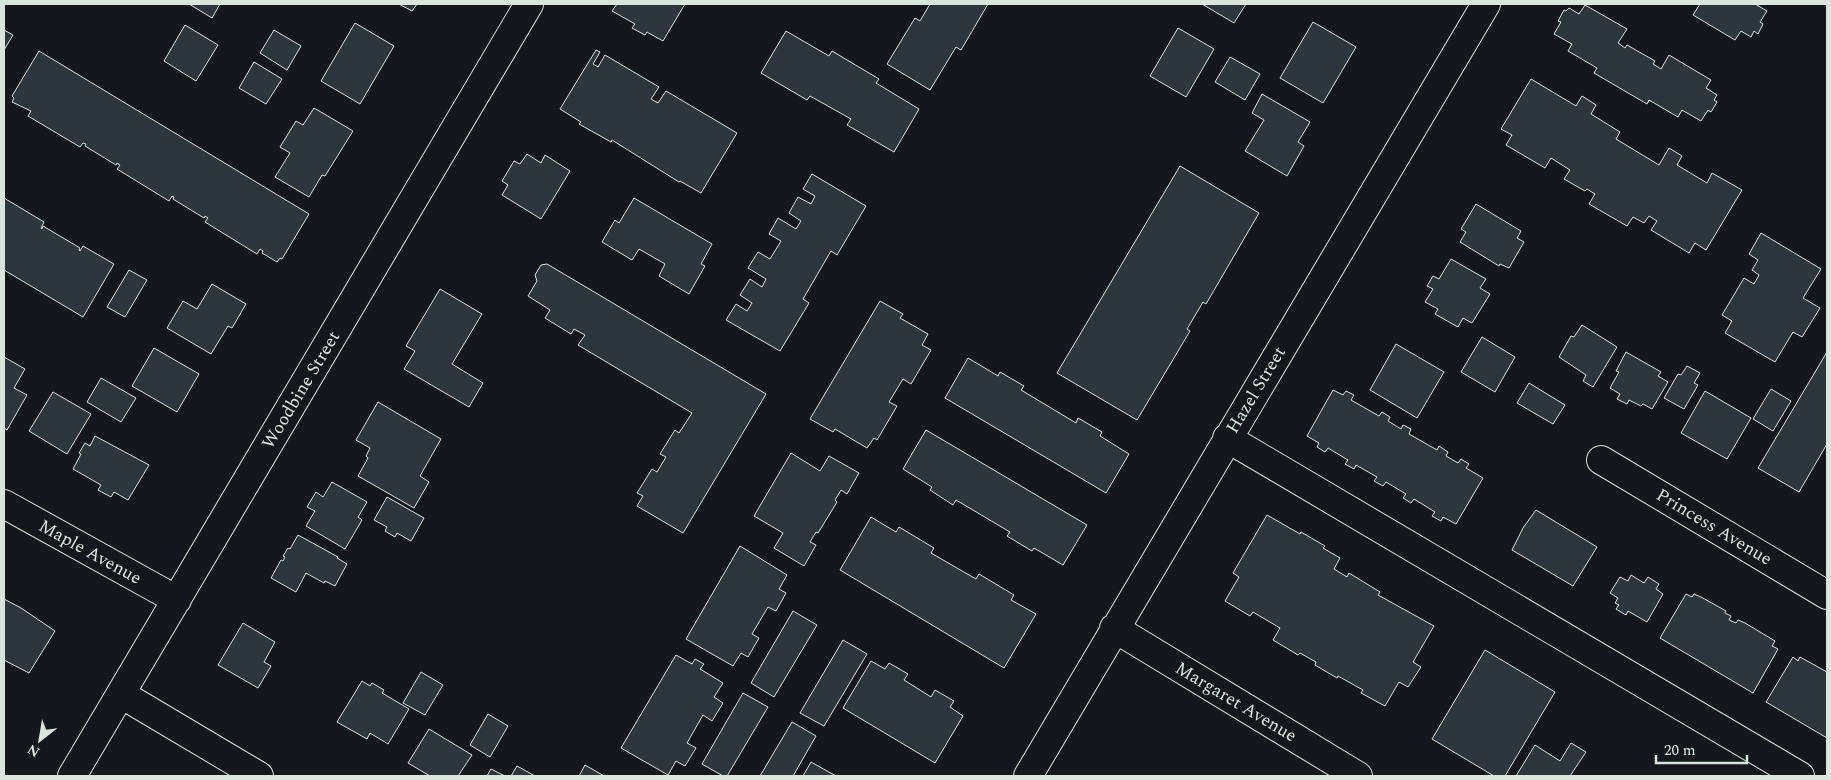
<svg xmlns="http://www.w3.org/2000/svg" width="1831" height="780" font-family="Spectral,serif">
  <rect width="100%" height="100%" fill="#14181c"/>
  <path fill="#2c363c" stroke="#d8e6dc" d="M189 4H220L212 18Z
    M399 4H417L412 11Z
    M617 4H685L663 41 647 32 645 35 632 28 635 24 612 11Z
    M930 4H988L961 50 956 47 930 90 887 64 915 18 920 21Z
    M1202 4H1246L1234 23Z
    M1700 4H1755L1767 11 1760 22 1763 24 1758 34 1754 31 1751 37 1741 31 1735 40 1693 15Z
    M1585 5 1627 29 1618 43 1625 48 1627 45 1655 61 1653 64 1661 69 1669 55 1711 80 1706 88 1717 95 1714 100 1717 102 1711 112 1708 110 1701 121 1682 110 1678 117 1649 100 1647 104 1594 73 1597 68 1568 51 1572 44 1554 34 1561 22 1558 21 1564 10 1566 11 1569 8 1579 14Z
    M1313 22 1356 47 1323 103 1280 78Z
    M355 23 394 46 360 104 321 81Z
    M185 25 218 45 196 81 164 61Z
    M1178 28 1214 49 1186 97 1150 76Z
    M4 30 13 35 4 50Z
    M274 30 301 46 287 70 260 53Z
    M786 31 829 56 832 51 879 79 876 83 919 109 894 152 847 125 851 119 810 96 807 100 761 73Z
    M596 50 600 52 593 64 598 67 605 55 659 87 651 99 658 103 666 91 737 133 701 193 680 181 679 182 612 140 611 142 579 124 581 122 560 109Z
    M39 51 309 214 282 259 280 258 277 262 262 253 263 251 260 249 257 254 205 222 208 218 205 216 204 218 173 199 174 197 172 196 169 201 117 169 120 165 117 163 116 165 85 146 86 144 83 143 80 147 28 116 31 111 12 102 14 98 12 96Z
    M1230 57 1260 74 1245 100 1215 82Z
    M254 62 282 79 266 104 239 88Z
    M1531 79 1576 106 1582 96 1596 105 1591 114 1620 132 1616 139 1659 165 1669 148 1682 156 1677 165 1707 183 1712 173 1742 190 1706 250 1695 243 1689 253 1651 230 1657 221 1649 216 1644 223 1633 217 1627 226 1589 204 1595 194 1587 189 1585 191 1564 179 1570 170 1551 158 1545 168 1506 145 1512 135 1501 129Z
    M1262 94 1310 122 1298 142 1304 146 1287 176 1245 151 1264 120 1252 113Z
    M314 108 353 131 325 176 322 175 309 197 275 177 290 153 280 147 296 121 303 125Z
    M527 154 541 163 545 155 570 171 541 219 502 195 508 185 502 181 514 161 520 164Z
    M1180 166 1259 213 1206 304 1203 302 1187 329 1190 331 1137 420 1057 373Z
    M812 174 866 206 837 255 831 251 803 299 809 303 780 351 726 320 736 304 747 311 752 303 740 295 750 279 762 287 766 279 748 268 758 252 770 259 781 241 769 234 778 218 796 229 801 221 789 213 798 197 811 204 815 196 803 189Z
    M4 198 44 222 41 228 42 229 43 226 80 248 79 250 80 251 83 246 114 264 83 317 4 270Z
    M634 198 712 244 701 264 705 266 689 294 659 276 665 264 639 249 632 260 602 242 615 220 619 223Z
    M1476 204 1521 231 1517 238 1524 242 1509 268 1500 264 1499 266 1460 242 1466 232 1461 229Z
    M1761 233 1821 269 1803 298 1820 308 1802 337 1793 332 1775 362 1725 333 1732 321 1722 315 1744 278 1754 284 1759 275 1752 270 1758 260 1749 254Z
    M1451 259 1486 279 1480 288 1490 294 1472 323 1463 318 1458 327 1435 314 1438 309 1425 302 1433 289 1427 286 1433 276 1439 279Z
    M547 264 766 394 683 533 637 506 643 496 637 493 652 469 657 472 666 457 660 454 675 430 679 433 692 413 578 345 585 335 574 329 571 334 545 318 550 310 528 296 537 281 535 275 541 265Z
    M129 270 147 280 125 317 107 307Z
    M212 284 246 304 232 328 228 326 211 354 167 328 183 301 197 309Z
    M440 289 482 314 452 364 483 383 469 407 404 369 415 351 406 346Z
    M880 301 903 314 900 318 928 334 922 345 931 350 911 384 903 379 889 402 897 406 877 440 874 438 867 448 835 429 833 432 810 419Z
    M1582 325 1617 347 1593 387 1583 381 1586 375 1559 357 1571 336 1574 337Z
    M1482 337 1515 357 1495 392 1461 372Z
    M1396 344 1444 372 1417 418 1370 390Z
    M154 348 199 374 177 412 132 386Z
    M1626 352 1661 372 1658 376 1668 382 1652 409 1643 404 1641 406 1629 400 1627 404 1617 399 1620 394 1610 388 1619 372 1616 371Z
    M1827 352V444L1799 492 1758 468Z
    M4 357 25 369 14 388 27 395 7 430 4 428Z
    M968 358 998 376 1000 372 1024 386 1021 390 1076 423 1078 418 1102 432 1100 436 1129 454 1106 493 945 398Z
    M1687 366 1700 373 1694 383 1698 385 1684 409 1664 398 1678 374 1681 375Z
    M101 378 136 398 121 422 87 402Z
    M1529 383 1565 405 1553 424 1517 403Z
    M1771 389 1791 401 1773 431 1753 419Z
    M1333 390 1343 395 1346 391 1354 395 1351 400 1379 416 1382 412 1390 417 1388 421 1401 429 1403 425 1411 429 1409 434 1437 450 1439 446 1448 452 1446 456 1458 463 1461 459 1469 464 1466 468 1483 478 1456 524 1443 517 1441 521 1432 516 1435 512 1414 499 1411 503 1403 498 1406 494 1386 482 1383 486 1374 481 1377 477 1356 465 1354 469 1345 464 1348 460 1328 448 1325 452 1317 447 1319 443 1307 436Z
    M1705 391 1751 418 1727 459 1681 433Z
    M53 392 91 414 67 454 29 431Z
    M378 402 441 439 420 476 429 482 414 508 358 476 368 458 366 456 370 448 356 440Z
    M926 430 1087 525 1063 565 1034 548 1032 551 1007 536 1010 532 956 500 953 505 930 490 932 487 903 469Z
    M95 436 149 465 128 500 114 492 111 497 98 490 101 485 73 469 81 454 79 453 85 443 90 446Z
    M791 453 820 471 829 456 859 473 847 494 841 490 835 500 837 502 818 533 816 532 810 542 816 545 804 566 774 548 783 533 754 516Z
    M332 482 367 502 358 517 362 520 345 549 306 526 315 511 307 507 316 492 323 497Z
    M387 497 424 518 411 541 397 533 395 537 385 531 387 527 374 520Z
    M1536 510 1597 547 1573 586 1512 550 1523 528Z
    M1267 515 1300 534 1301 532 1325 546 1323 548 1340 558 1334 569 1347 577 1349 573 1380 592 1378 595 1434 626 1413 662 1421 667 1408 687 1399 682 1385 706 1361 693 1363 690 1338 676 1337 678 1315 665 1316 662 1300 653 1298 655 1273 640 1280 628 1253 612 1250 616 1225 601 1239 577 1233 573Z
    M871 517 896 532 899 527 934 548 931 553 976 579 979 574 1014 595 1011 600 1036 614 1004 668 840 570Z
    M298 535 338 557 337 558 347 564 335 586 325 581 324 583 306 573 296 592 271 578 281 560 283 561 285 557 283 556 288 548 290 549Z
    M740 546 787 575 779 589 786 593 776 611 768 607 752 634 759 638 748 657 741 653 733 666 686 639Z
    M1631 575 1644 583 1648 577 1659 584 1656 589 1663 594 1647 622 1628 611 1626 615 1616 609 1619 605 1615 603 1618 598 1610 593 1620 577 1628 581Z
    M1686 594 1692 597 1694 594 1701 597 1726 611 1725 613 1731 616 1729 620 1736 623 1738 620 1745 623 1775 641 1772 646 1778 649 1753 693 1660 638Z
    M4 599 21 608 55 631 29 673 4 660Z
    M793 611 817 625 774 697 751 683Z
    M243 623 275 642 264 662 271 666 258 688 218 665Z
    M843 640 867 654 824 726 800 713Z
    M1485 650 1555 692 1505 776H1494L1432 739Z
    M676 655 692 664 695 659 704 664 700 669 723 683 714 697 723 703 712 721 703 715 687 743 696 748 685 766 676 761 668 775 621 748Z
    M1793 657 1798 661 1800 657 1827 672V738L1766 702Z
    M871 661 885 669 889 663 908 674 904 680 931 697 935 690 954 701 950 707 963 716 935 763 843 708Z
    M421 672 443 685 425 715 403 703Z
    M362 681 370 686 372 683 384 690 382 693 409 709 388 744 370 733 367 739 337 722Z
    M743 693 768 707 727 776H723L702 764Z
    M488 714 508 726 490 757 470 745Z
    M792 722 816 736 793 776H760Z
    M429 729 472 755 458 776H430L408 763Z
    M1571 743 1586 752 1570 776H1516L1535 745 1560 761Z
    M811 762 836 776H803Z
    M585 765 604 776H579Z
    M517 766 535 776H511Z
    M491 769 505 776H487Z"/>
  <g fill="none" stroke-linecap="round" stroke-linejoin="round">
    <g stroke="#d8e6dc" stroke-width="30">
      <path id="minor" d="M1227 438 1800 776
        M1601 460 1827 595
        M4 504 177 600
        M1114 628 1358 776
        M121 694 259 776
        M72 776 529 4
        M1028 776 1486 4"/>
    </g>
    <use href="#minor" stroke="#14181c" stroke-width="28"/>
  </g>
  <g text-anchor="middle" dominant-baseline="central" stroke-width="4" stroke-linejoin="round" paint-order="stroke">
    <g font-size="18" fill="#d8e6dc" stroke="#14181c">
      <text transform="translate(301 390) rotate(-59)">Woodbine Street</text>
      <text transform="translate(1256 390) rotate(-59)">Hazel Street</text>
      <text transform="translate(1714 527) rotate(31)">Princess Avenue</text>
      <text transform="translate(90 552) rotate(29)">Maple Avenue</text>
      <text transform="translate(1236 702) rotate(31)">Margaret Avenue</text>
    </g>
  </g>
  <rect width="1831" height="780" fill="none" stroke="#d8e6dc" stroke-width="10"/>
  <g transform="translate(40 740) rotate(211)" stroke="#14181c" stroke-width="4" paint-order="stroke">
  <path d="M0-4L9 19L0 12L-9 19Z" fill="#d8e6dc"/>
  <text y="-8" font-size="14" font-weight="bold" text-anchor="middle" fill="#d8e6dc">N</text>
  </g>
  <path d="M1656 755v8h91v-8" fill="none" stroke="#d8e6dc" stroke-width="2.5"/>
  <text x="1664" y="755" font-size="15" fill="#d8e6dc" stroke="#14181c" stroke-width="4" paint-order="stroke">20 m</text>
</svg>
